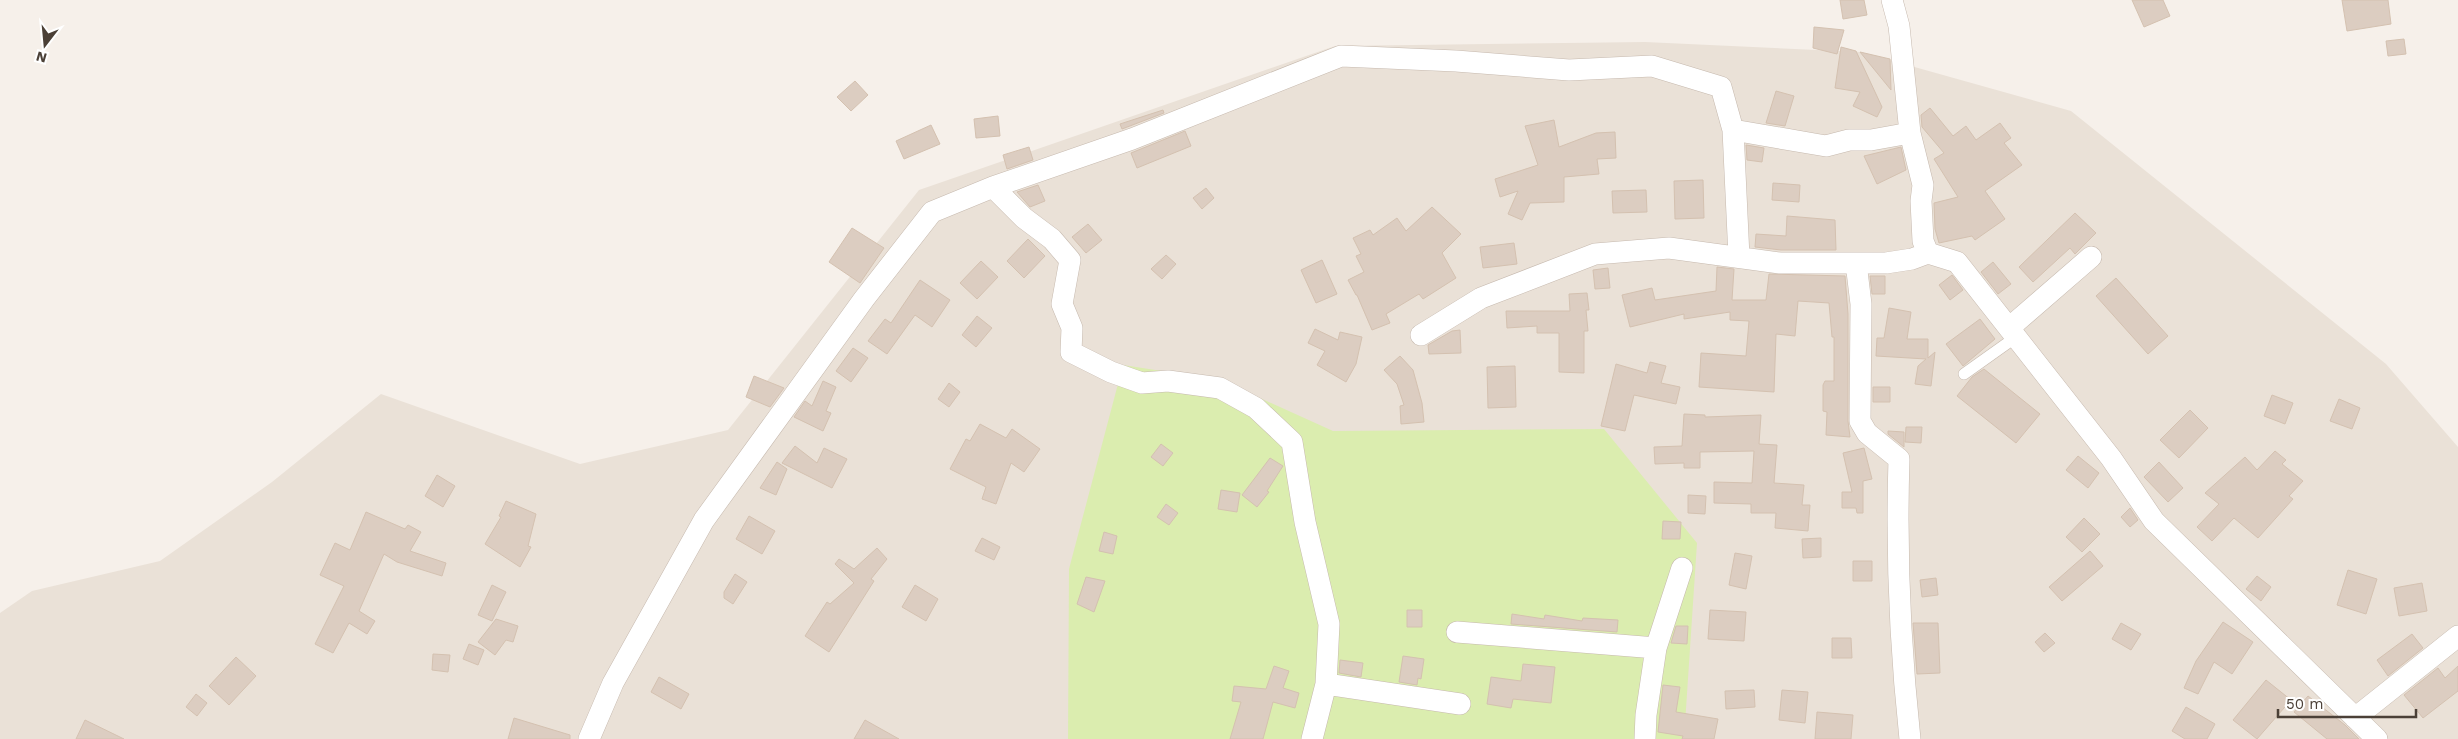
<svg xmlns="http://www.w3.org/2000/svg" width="2458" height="739" font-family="'Work Sans',sans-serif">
  <rect width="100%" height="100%" fill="#f6f0ea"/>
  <path fill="#eae1d7" d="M1645 42 1861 52 2071 111 2386 364 2458 447V739H0V613L32 591 160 561 272 482 381 394 580 464 728 430 919 190 1335 46Z"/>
  <path fill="#dbedaf" d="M1123 365 1220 380 1333 431 1604 429 1697 543 1684 739H1068L1069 569Z"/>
  <path fill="#dccdc1" stroke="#d4c1b0" d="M1840 0H1864L1867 15 1843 19Z
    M2132 0H2163L2170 16 2144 27Z
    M2342 0H2388L2391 24 2347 31Z
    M1814 27 1844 30 1837 54 1813 48Z
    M2404 39 2406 54 2388 56 2386 41Z
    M1841 47 1856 51 1882 107 1877 117 1853 106 1860 92 1835 88Z
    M1860 52 1890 59 1891 90Z
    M855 81 868 95 851 111 837 97Z
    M1776 91 1794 96 1785 126 1766 123Z
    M1930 108 1953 136 1966 126 1976 140 2000 123 2011 138 2004 143 2022 165 1985 191 2005 219 1975 240 1972 236 1939 243 1935 229 1934 203 1958 197 1934 159 1944 153 1922 127 1921 115Z
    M1163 110 1164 113 1122 129 1120 124Z
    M998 116 1000 136 976 138 974 119Z
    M1554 120 1559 147 1596 133 1615 132 1616 158 1597 159 1599 174 1564 177V202L1530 203 1522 220 1508 214 1518 191 1500 197 1495 179 1538 165 1525 126Z
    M931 125 940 144 904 159 896 141Z
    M1185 131 1191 146 1137 168 1131 153Z
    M1746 145 1764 148 1762 162 1747 160Z
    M1029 147 1033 160 1007 169 1003 155Z
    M1901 147 1906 170 1877 184 1864 156Z
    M1703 180 1704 218 1675 219 1674 181Z
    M1773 183 1800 185 1799 202 1772 200Z
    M1038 185 1045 201 1030 207 1017 192Z
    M1206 188 1214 198 1202 209 1193 198Z
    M1646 190 1647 212 1613 213 1612 191Z
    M1432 207 1461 234 1442 253 1456 278 1423 299 1419 294 1386 314 1390 323 1372 330 1357 295H1356L1348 280 1364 272 1356 256 1361 254 1353 238 1370 230 1373 235 1397 218 1406 231Z
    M2075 213 2096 233 2075 254 2070 248 2033 282 2019 267Z
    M1787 216 1835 220 1836 250H1781L1755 247 1756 234 1786 236Z
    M1088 224 1102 240 1086 253 1072 237Z
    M852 228 884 248 860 283 829 262Z
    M1028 239 1045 256 1024 278 1007 261Z
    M1514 243 1517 264 1483 268 1480 247Z
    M1166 255 1176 264 1162 279 1151 269Z
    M1322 260 1337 294 1316 303 1301 270Z
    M981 261 998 277 977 299 960 283Z
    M1993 262 2011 284 1998 294 1981 272Z
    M1717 267 1734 269 1732 300H1766L1769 274 1845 276 1848 314V421L1850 437 1826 435 1827 412 1823 411V385L1825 381H1834V337H1832L1829 303 1798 301 1795 336 1776 334 1774 392 1699 387 1701 353 1746 356 1749 321 1730 320V312L1684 319V314L1630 327 1622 295 1652 288 1655 300 1716 291Z
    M1608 268 1610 288 1595 289 1593 270Z
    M1952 275 1963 290 1950 300 1939 285Z
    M1870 276H1885V294H1872Z
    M2116 278 2168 336 2148 354 2096 296Z
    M920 280 950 300 932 327 915 315 887 354 868 341 885 319 891 323Z
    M1587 293 1589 310H1586L1588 331H1584V373L1559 372V333H1537V326L1507 328 1506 311H1570L1569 294Z
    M1889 308 1911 312 1907 339H1928V358L1935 352 1931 386 1915 384 1918 366 1926 359 1876 356 1877 338H1884Z
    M977 316 992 328 976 347 962 335Z
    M1980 319 1995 339 1963 366 1946 344Z
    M1315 329 1338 340 1340 332 1362 337 1356 364 1346 382 1317 365 1325 351 1308 343Z
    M1460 330 1461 353 1429 354 1428 345 1452 331Z
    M853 348 868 358 851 382 836 371Z
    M1400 356 1413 370 1422 403 1424 422 1401 424 1400 406 1404 405 1397 384 1384 370Z
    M1650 362 1666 366 1661 383 1680 387 1676 404 1634 395 1625 431 1601 426 1616 364 1647 373Z
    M1515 366 1516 407 1488 408 1487 367Z
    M1984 369 2040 414 2016 443 1957 396 1972 377Z
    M754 376 784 388 770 407 746 397Z
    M823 381 836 387 826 411 831 413 823 431 794 417 805 401 812 406Z
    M949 383 960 392 949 407 938 399Z
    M1873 387H1890V402H1873Z
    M2272 395 2293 403 2285 424 2264 416Z
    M2339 399 2360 408 2352 429 2330 421Z
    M2190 410 2208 428 2179 458 2160 440Z
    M1684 414 1705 415V417L1761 415 1759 444 1777 445 1774 483 1804 485 1802 505H1810L1808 531 1775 528 1776 513H1751V504L1714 503V482L1752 483 1754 451 1700 452V468H1684V463L1655 464 1654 447 1682 446Z
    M980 424 1006 438 1012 429 1040 449 1024 472 1011 463 996 504 982 499 986 487 950 469 966 439 970 441Z
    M1906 427H1922L1921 443 1905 442Z
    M1888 431 1904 432V447L1888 434Z
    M1161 444 1173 453 1163 466 1151 457Z
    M795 446 817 463 824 448 847 459 832 488 782 463Z
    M1864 448 1872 479 1863 481V513H1857L1856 508H1842V492H1852L1843 453Z
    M2275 451 2286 460 2282 464 2303 481 2289 496 2293 499 2258 538 2234 518 2212 541 2197 527 2219 504 2205 493 2245 457 2257 470Z
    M2078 456 2099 473 2088 488 2066 470Z
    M1270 458 1283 466 1267 491 1269 492 1257 507 1242 495Z
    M777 462 787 469 776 495 760 488Z
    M2159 462 2183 488 2168 502 2144 477Z
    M437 475 455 486 443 507 425 496Z
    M1221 490 1240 493 1237 512 1218 509Z
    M1688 495 1706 496 1705 514 1688 513Z
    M506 501 536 514 528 546 531 547 520 567 485 544 501 517 499 516Z
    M1166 504 1178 513 1169 525 1157 517Z
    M2130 508 2138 520 2130 527 2121 517Z
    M366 512 405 529 408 525 421 532 410 551 446 563 442 576 397 562 384 554 359 611 375 621 367 634 349 623 333 653 315 644 344 586 320 575 335 543 350 550Z
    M749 516 775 531 762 554 736 539Z
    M2084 518 2100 534 2082 552 2066 537Z
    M1663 521 1681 522 1680 539H1662Z
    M1104 532 1117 536 1113 554 1099 551Z
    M982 538 1000 547 994 560 975 551Z
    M1821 538V557L1803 558 1802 539Z
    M877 548 887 559 871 579 874 581 829 652 805 636 827 602 830 604 854 583 835 564 839 559 854 569Z
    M2090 551 2103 566 2062 601 2049 587Z
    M1735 553 1752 556 1746 589 1729 585Z
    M1853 561H1872V581H1853Z
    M2348 570 2377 579 2366 614 2337 605Z
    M735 574 747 582 733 604 724 598V592Z
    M2257 576 2271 587 2261 601 2246 589Z
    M1086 577 1105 581 1094 612 1077 604Z
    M1936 578 1938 595 1922 597 1920 580Z
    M2422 583 2427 611 2399 616 2394 588Z
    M492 585 506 592 492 621 478 615Z
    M915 585 938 599 926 621 902 607Z
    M1407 610H1422V627H1407Z
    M1710 610 1746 612 1744 641 1708 639Z
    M1512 614 1544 619 1545 615 1582 621 1583 618 1618 620 1617 632 1511 624Z
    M496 619 518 626 513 642 506 640 495 655 478 642Z
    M2223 622 2253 642 2232 674 2214 662 2198 694 2184 688 2196 661Z
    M1913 623H1938L1940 673 1917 674Z
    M2121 623 2141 634 2131 650 2112 639Z
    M1676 626H1688L1687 644 1671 643Z
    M2045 633 2055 643 2044 652 2035 642Z
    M2412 634 2423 648 2388 676 2377 660Z
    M1832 638H1851L1852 658H1832Z
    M469 644 484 650 478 665 463 659Z
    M433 654 450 655 448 672 432 670Z
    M1403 656 1424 659 1421 679 1418 678 1417 685 1399 682Z
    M236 657 256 676 229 705 209 686Z
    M1340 660 1363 663 1361 677 1339 673Z
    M1523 664 1555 667 1551 703 1513 699 1511 708 1487 704 1491 677 1521 681Z
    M1274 666 1289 671 1283 688 1299 693 1295 708 1273 702 1263 739H1230L1241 702 1232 701 1234 686 1266 689Z
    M2458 666V691L2423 718 2404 695 2438 668 2445 678Z
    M659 677 689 694 681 709 651 692Z
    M2266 680 2291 700 2257 739 2233 720Z
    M1663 685 1680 687 1676 712 1718 719 1714 739H1682L1683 736 1658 732Z
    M1754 690 1755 707 1726 709 1725 691Z
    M1782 690 1808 692 1805 723 1779 720Z
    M196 694 207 703 197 716 186 707Z
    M2308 696 2345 725 2359 739H2327L2294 712Z
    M2186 707 2215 724 2207 739H2185L2172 731Z
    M1817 712 1853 715 1851 739H1815Z
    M514 718 570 735V739H508Z
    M85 720 124 739H76Z
    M865 720 899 739H854Z"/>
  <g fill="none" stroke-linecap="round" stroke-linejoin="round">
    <g stroke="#c6b9ae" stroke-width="12">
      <path id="service" d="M1964 374 2016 337"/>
    </g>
    <g stroke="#c6b9ae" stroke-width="22">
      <path id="minor" d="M1892 0 1899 26 1910 133 1923 185 1921 201 1923 241 1928 253 1957 262 2111 458 2154 521 2377 739
        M1733 130 1739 257
        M993 187 1024 218 1052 239 1070 260 1062 304 1072 328 1071 352 1111 372 1142 383 1168 381 1220 388 1256 408 1292 442 1305 522 1329 624 1326 684
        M1856 263 1861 304 1860 421 1867 433 1899 459C1896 553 1900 646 1910 739
        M2009 328 2091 257
        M1421 335 1481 298 1595 254 1669 248 1780 263H1886L1912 259 1928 253
        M1457 632 1656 648
        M2355 718 2458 636
        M589 739 613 683 704 520 864 299 932 212 993 187 1132 139 1341 56 1456 61 1569 70 1652 66 1721 87 1733 130 1826 146 1849 140H1871L1910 133
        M1312 739 1326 684 1460 704
        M1645 739 1646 715 1656 648 1682 568"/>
    </g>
    <use href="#service" stroke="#fff" stroke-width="11"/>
    <use href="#minor" stroke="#fff" stroke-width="21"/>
  </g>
  <g transform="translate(45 45) rotate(196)" stroke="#ffffff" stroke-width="4" paint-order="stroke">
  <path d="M0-4L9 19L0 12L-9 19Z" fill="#4b4037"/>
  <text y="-8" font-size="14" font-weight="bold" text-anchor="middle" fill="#4b4037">N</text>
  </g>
  <path d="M2278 709v8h138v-8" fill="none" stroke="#4b4037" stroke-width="2.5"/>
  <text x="2286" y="709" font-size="15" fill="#4b4037" stroke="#ffffff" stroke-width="4" paint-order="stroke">50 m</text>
</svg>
